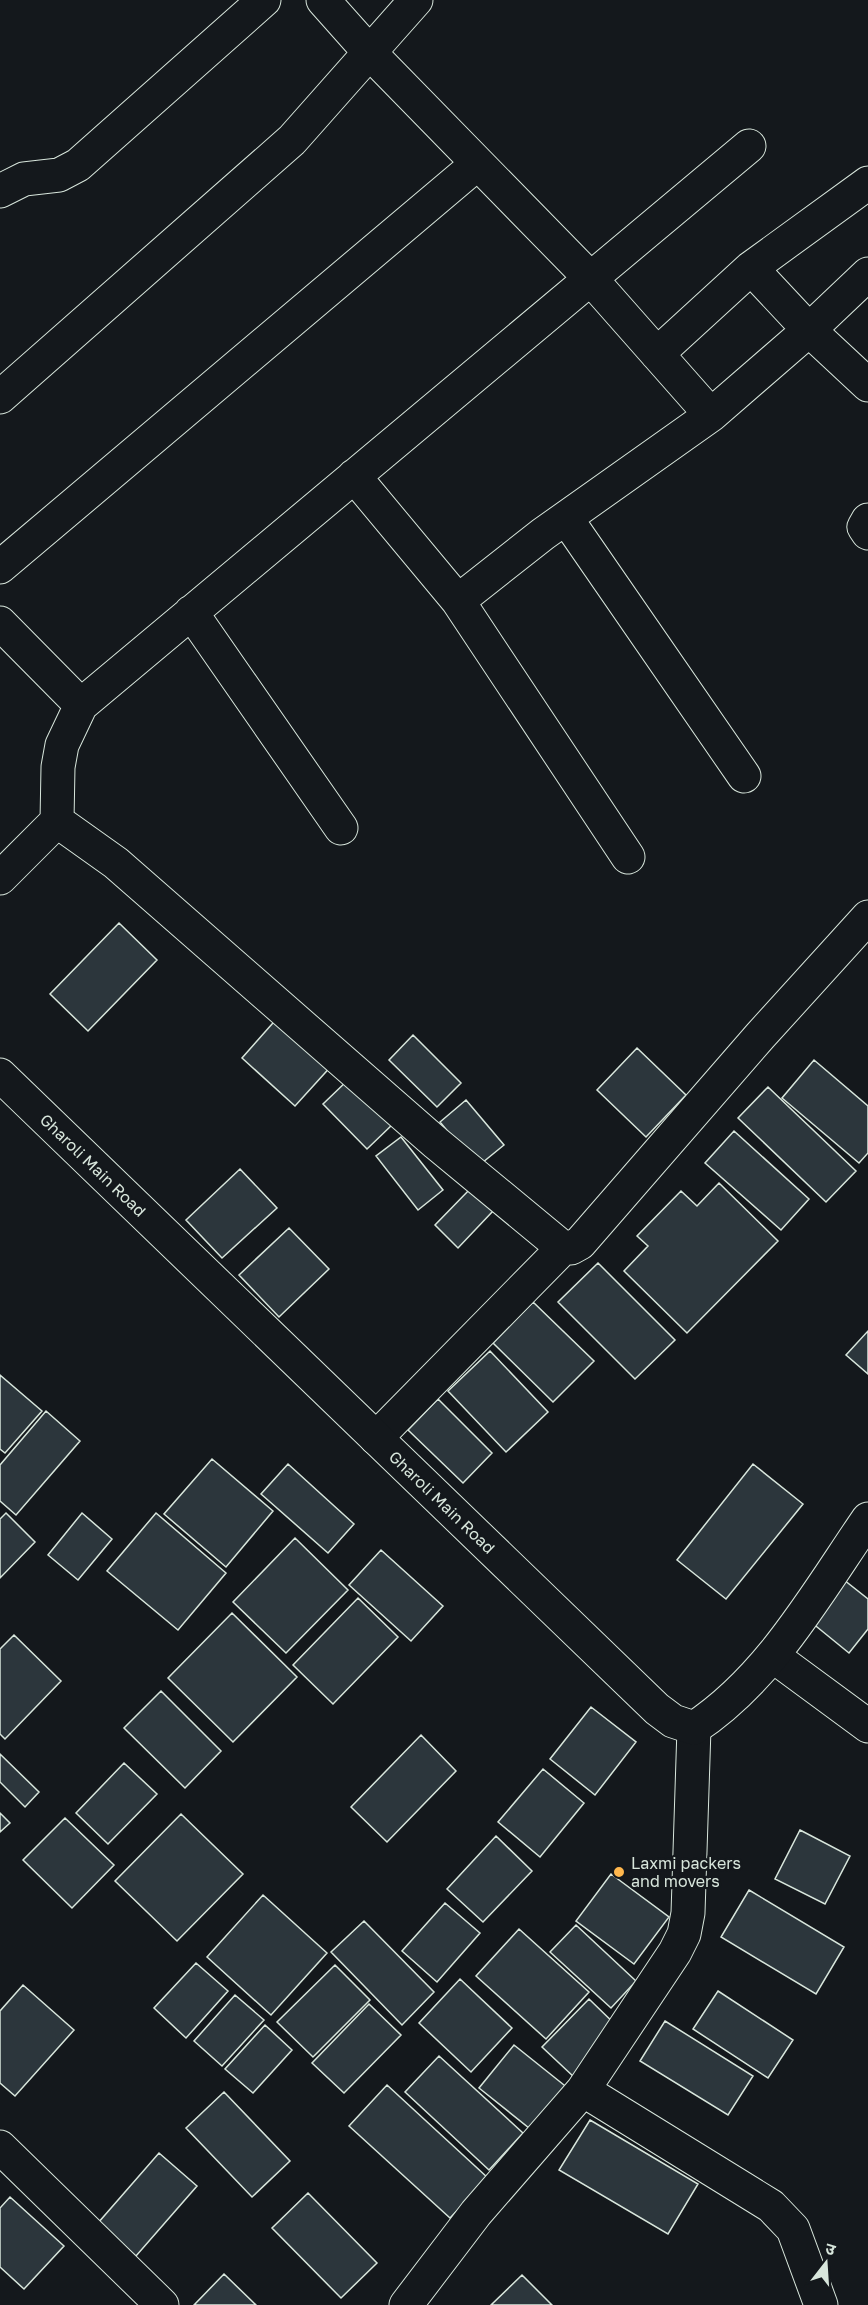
<svg xmlns="http://www.w3.org/2000/svg" width="868" height="2305" font-family="'Golos Text','Noto Sans Devanagari',sans-serif">
  <rect width="100%" height="100%" fill="#14181c"/>
  <path fill="#2c363c" stroke="#d8e6dc" stroke-width="1.5" d="M119 923 157 960 88 1031 50 994Z
    M280 1015 334 1063 295 1106 242 1058Z
    M413 1035 461 1083 437 1107 389 1060Z
    M637 1048 686 1095 646 1137 597 1090Z
    M814 1060 868 1106V1153L859 1163 782 1098Z
    M350 1078 394 1123 367 1149 323 1104Z
    M768 1087 856 1171 826 1202 738 1118Z
    M466 1100 504 1145 477 1167 440 1122Z
    M734 1131 809 1199 781 1230 705 1163Z
    M401 1137 443 1190 418 1210 376 1156Z
    M240 1169 277 1208 222 1258 186 1220Z
    M719 1183 778 1241 687 1333 624 1271 648 1246 637 1236 681 1191 697 1206Z
    M470 1189 493 1211 458 1248 435 1225Z
    M289 1228 329 1269 279 1317 239 1275Z
    M598 1263 675 1340 635 1379 558 1302Z
    M533 1302 594 1361 553 1402 493 1343Z
    M868 1331V1374L846 1355Z
    M490 1351 548 1412 506 1452 448 1391Z
    M0 1375 42 1411 5 1453 0 1449Z
    M438 1399 492 1453 463 1483 408 1430Z
    M46 1411 80 1441 16 1515 0 1501V1465Z
    M212 1459 273 1511 226 1567 164 1514Z
    M288 1464 354 1524 328 1553 261 1494Z
    M753 1464 803 1504 726 1599 677 1560Z
    M6 1513 35 1542 0 1578V1519Z
    M82 1513 112 1539 78 1580 48 1555Z
    M156 1513 226 1573 178 1630 107 1571Z
    M295 1538 348 1590 286 1653 233 1602Z
    M381 1550 443 1606 411 1641 349 1585Z
    M839 1576 868 1599V1629L849 1653 806 1618Z
    M358 1598 398 1637 333 1704 293 1665Z
    M232 1613 297 1677 233 1742 168 1678Z
    M14 1635 61 1681 5 1739 0 1734V1649Z
    M161 1691 221 1751 185 1788 124 1728Z
    M591 1707 636 1742 595 1795 550 1759Z
    M421 1735 456 1771 387 1842 351 1807Z
    M0 1754 39 1792 25 1807 0 1782Z
    M124 1763 157 1794 108 1844 76 1813Z
    M543 1769 584 1803 540 1857 498 1822Z
    M0 1813 10 1823 0 1832Z
    M181 1814 243 1874 177 1941 115 1881Z
    M65 1818 114 1865 72 1908 23 1860Z
    M800 1830 850 1856 825 1904 775 1879Z
    M496 1836 532 1871 483 1922 447 1889Z
    M611 1874 669 1917 634 1964 576 1921Z
    M749 1890 844 1947 816 1994 721 1937Z
    M263 1895 327 1953 271 2015 207 1957Z
    M445 1903 480 1933 437 1982 402 1951Z
    M364 1921 434 1992 402 2025 331 1952Z
    M576 1925 636 1981 611 2008 550 1952Z
    M519 1929 589 1992 546 2039 476 1976Z
    M196 1963 228 1991 186 2038 154 2008Z
    M335 1965 370 2000 313 2057 277 2022Z
    M460 1979 512 2028 471 2072 419 2023Z
    M23 1985 74 2030 15 2096 0 2083V2011Z
    M718 1991 793 2040 768 2078 693 2029Z
    M235 1995 264 2020 222 2066 194 2041Z
    M589 1999 622 2031 575 2078 542 2047Z
    M369 2004 401 2035 344 2093 312 2063Z
    M665 2021 753 2076 728 2115 640 2061Z
    M265 2025 292 2050 253 2093 225 2069Z
    M514 2045 574 2093 539 2136 479 2088Z
    M439 2056 523 2133 489 2170 405 2092Z
    M387 2085 488 2178 450 2218 349 2126Z
    M224 2092 290 2161 252 2197 186 2128Z
    M590 2120 698 2184 668 2234 559 2170Z
    M159 2153 197 2186 136 2256 98 2223Z
    M308 2193 377 2263 341 2298 272 2228Z
    M10 2197 64 2246 24 2289 0 2267V2208Z
    M224 2274 256 2305H194Z
    M522 2275 552 2305H491Z"/>
  <g fill="none" stroke-linecap="round" stroke-linejoin="round">
    <g stroke="#d8e6dc" stroke-width="35">
      <path id="street" d="M323 0 371 54 591 279 711 415
        M0 191 24 179 59 175 78 165 264 0
        M751 268 809 330 868 385
        M657 354 751 268 868 183
        M0 397 292 140 416 0
        M354 476 458 601 628 857
        M566 518 744 776
        M868 520 864 527 868 533
        M0 567 477 164
        M458 601 543 534 711 415 809 330 868 274
        M191 612 341 828
        M0 623 81 705
        M57 821 58 767 62 745 81 705 749 146
        M0 878 57 821 116 863 436 1143 563 1248H571L580 1243 760 1036 868 917
        M376 1438 563 1248
        M773 1656 868 1726
        M583 2090 771 2206 793 2229 821 2305
        M0 2147 162 2305
        M406 2305 476 2213 583 2090 675 1952 684 1934 688 1913 694 1728"/>
    </g>
    <g stroke="#d8e6dc" stroke-width="35">
      <path id="secondary" d="M0 1075 657 1709 673 1721 694 1728C770 1678 817 1593 868 1519"/>
    </g>
    <use href="#street" stroke="#14181c" stroke-width="33"/>
    <use href="#secondary" stroke="#14181c" stroke-width="33"/>
  </g>
  <circle fill="#ffb74d" stroke="#14181c" stroke-width="2" cx="619" cy="1872" r="6"/>
  <g text-anchor="middle" dominant-baseline="central" stroke-width="4.5" stroke-linejoin="round" paint-order="stroke">
    <g font-size="16" fill="#d8e6dc" stroke="#14181c">
      <text transform="translate(93 1165) rotate(44)">Gharoli Main Road</text>
      <text transform="translate(442 1502) rotate(44)">Gharoli Main Road</text>
    </g>
    <g font-size="16" fill="#d8e6dc" stroke="#14181c" text-anchor="start">
      <text x="631" y="1863">Laxmi packers<tspan x="631" dy="18">and movers</tspan></text>
    </g>
  </g>
  <g transform="translate(826 2263) rotate(17)" stroke="#14181c" stroke-width="4.5" paint-order="stroke">
  <path d="M0-4.5L10 22L0 15L-10 22Z" fill="#d8e6dc"/>
  <text y="-9" font-size="16" font-weight="bold" text-anchor="middle" fill="#d8e6dc">उ</text>
  </g>
</svg>
